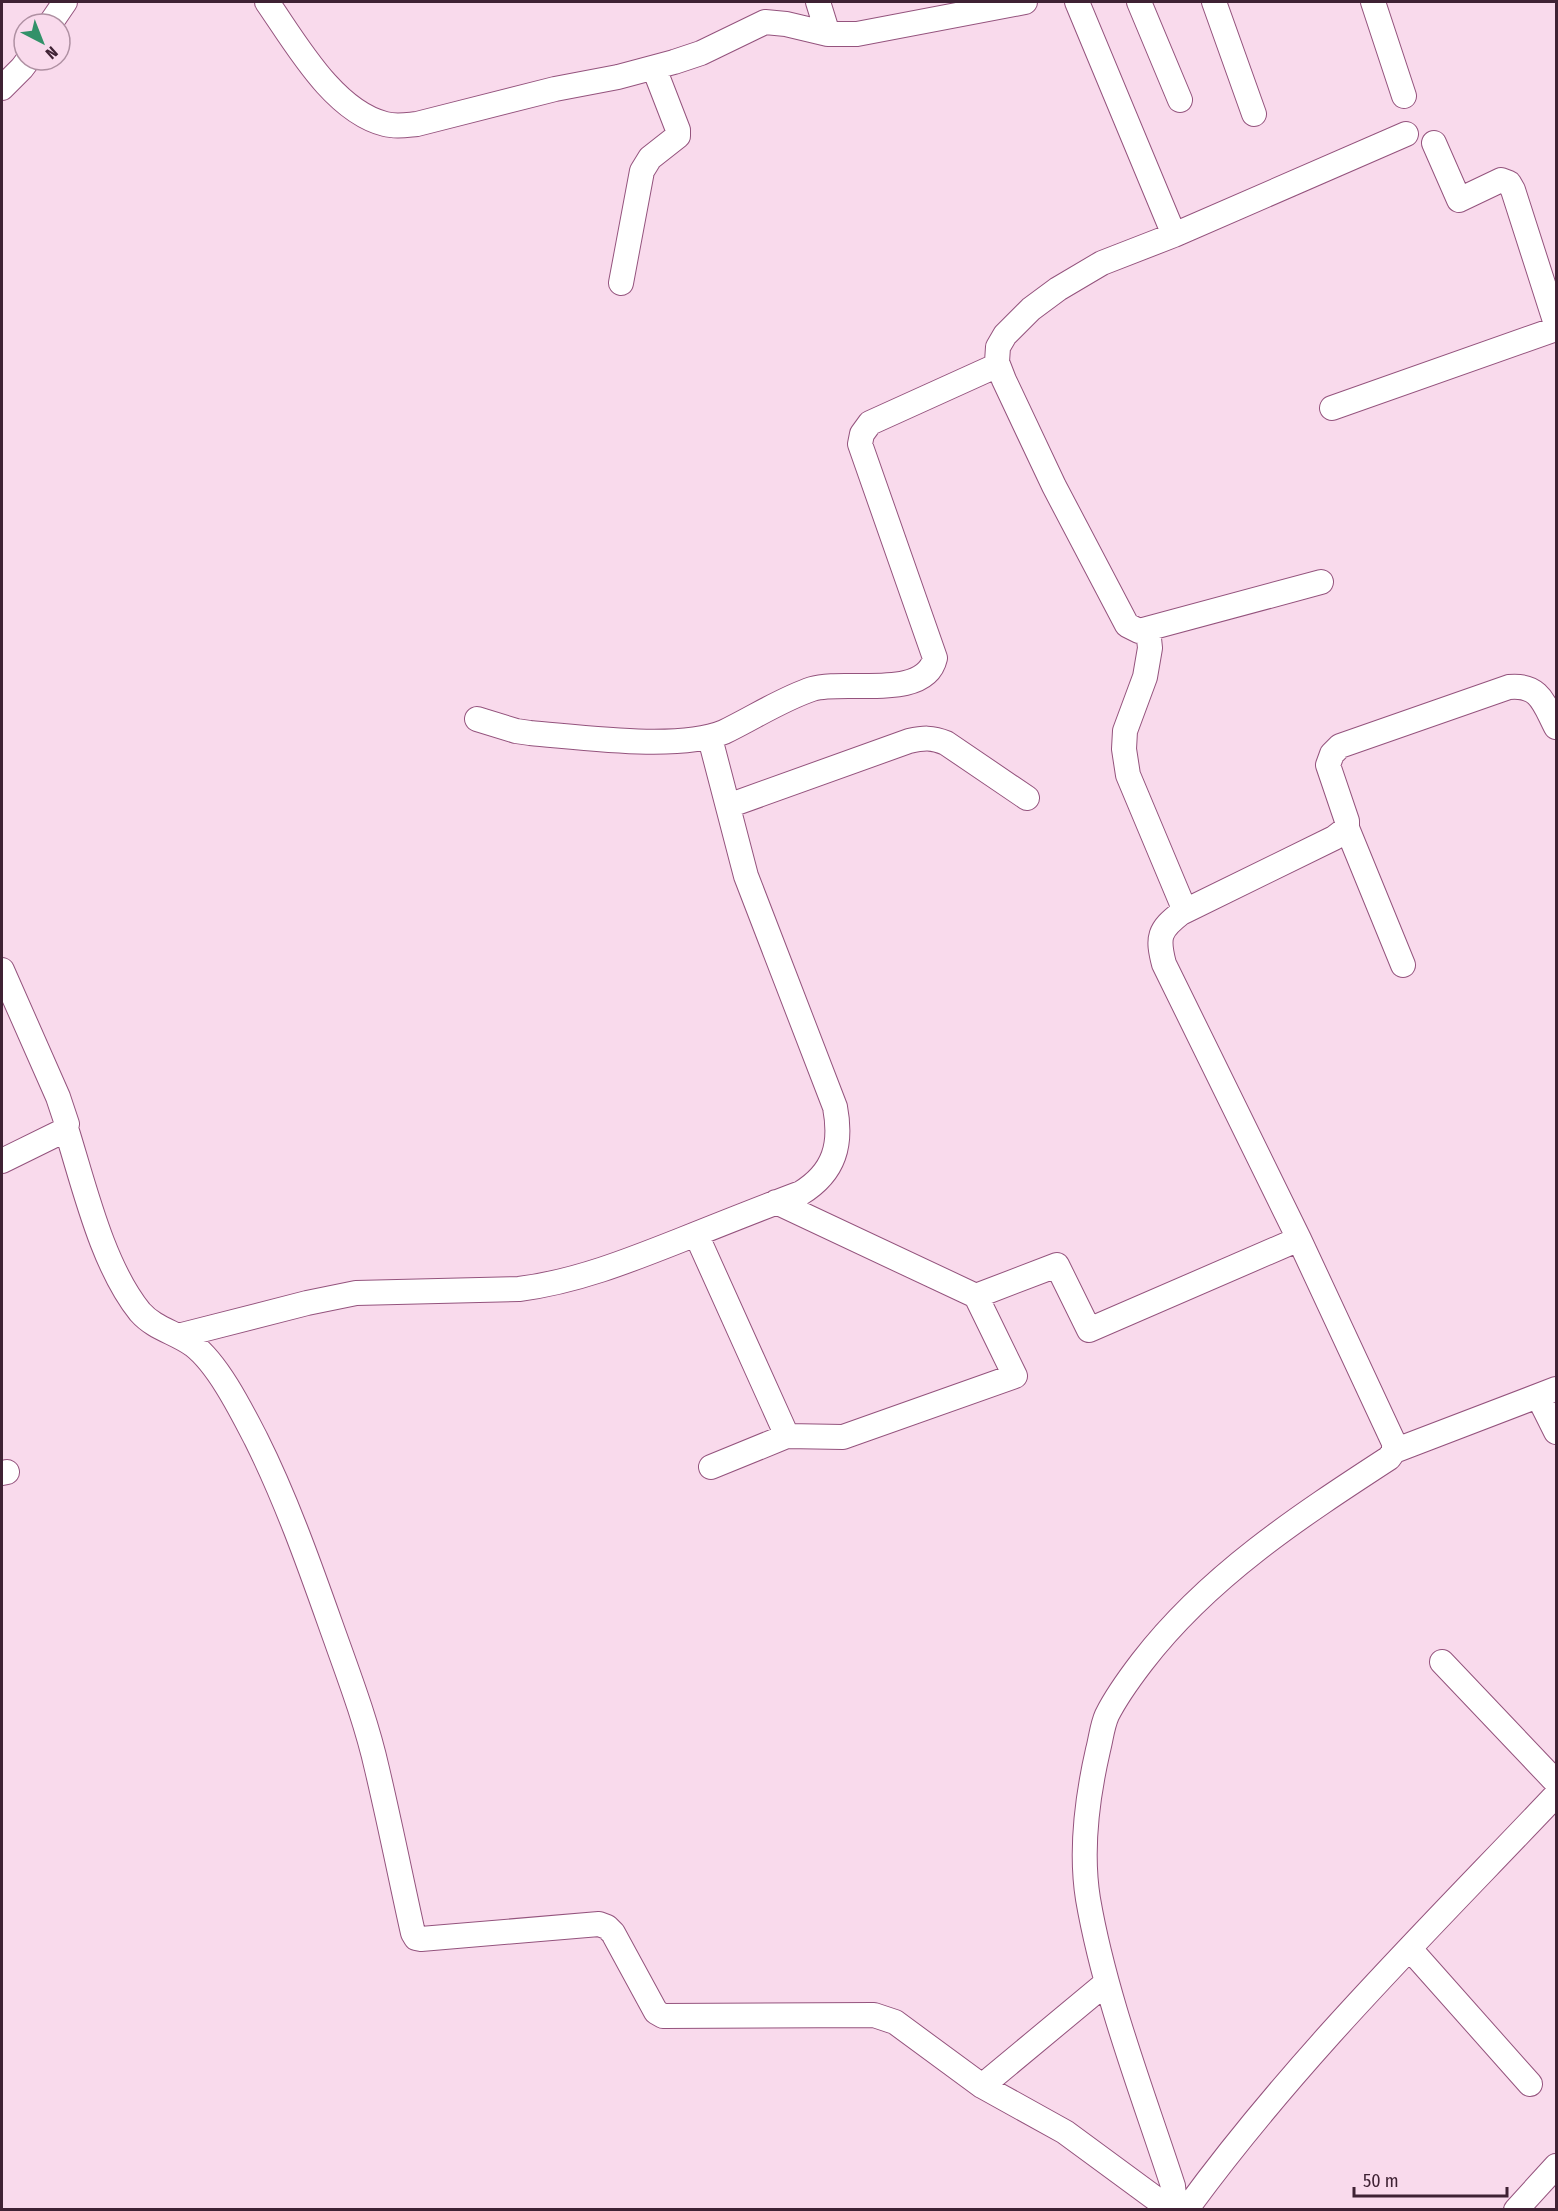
<svg xmlns="http://www.w3.org/2000/svg" width="1558" height="2211" font-family="'Fira Sans Condensed',sans-serif">
  <rect width="100%" height="100%" fill="#f9daec"/>
  <g fill="none" stroke-linecap="round" stroke-linejoin="round">
    <g stroke="#94537d" stroke-width="26">
      <path id="minor" d="M267 2C295 42 333 111 385 124 396 127 406 125 417 124L555 89 618 77 674 62 701 53 765 22 786 24 828 34H857L1025 2
        M818 2 828 34
        M1077 2 1174 235
        M1139 2 1180 100
        M1214 2 1254 114
        M1373 2 1404 96
        M50 24 65 2
        M2 88 22 68 28 60
        M1434 143 1459 200 1501 180 1509 183 1513 190 1556 324
        M621 283 642 171 650 158 678 136V130L654 68
        M1332 408 1556 329
        M1321 582 1139 631 1127 625 1054 486 1004 380 997 362 998 347 1005 335 1031 309 1058 289 1102 263 1174 235 1406 134
        M1148 629 1150 648 1145 677 1125 731 1124 749 1128 775 1185 911
        M477 719 516 731 530 733C580 737 679 751 724 732 753 718 782 699 812 689 844 679 925 701 935 658L860 444 862 434 870 423 998 365
        M728 806 909 741C923 738 932 737 946 743L1027 798
        M1347 828 1403 965
        M2 970 58 1097 67 1124 63 1131 2 1161
        M66 1128C84 1185 102 1265 140 1312 155 1329 175 1332 193 1345 218 1364 241 1410 256 1439 285 1497 308 1561 330 1623 347 1671 366 1720 377 1769 390 1824 401 1879 413 1933L416 1938 421 1939 599 1924 607 1927 613 1933 656 2012 663 2016 874 2015 895 2022 982 2086 1065 2132 1171 2210
        M776 1202 976 1296 1057 1265 1089 1330 1299 1239
        M696 1234 787 1436
        M178 1336 307 1303 356 1293 519 1289C575 1282 628 1261 681 1240 721 1224 761 1208 801 1193 835 1172 842 1144 835 1107L746 876 710 738
        M1538 1396 1556 1432
        M1394 1451 1556 1389
        M711 1467 787 1436 843 1437 1015 1376 976 1296
        M2 1473 7 1472
        M1442 1662 1556 1782
        M1410 1949 1530 2084
        M982 2086 1106 1983
        M1171 2210 1174 2196 1173 2186C1142 2091 1105 1997 1088 1899 1080 1849 1087 1798 1098 1750 1101 1739 1102 1726 1107 1715 1117 1695 1129 1679 1142 1662 1208 1576 1300 1516 1389 1458L1394 1451V1443L1299 1239 1164 964C1157 937 1159 930 1181 913L1334 838 1347 828V821L1328 765 1332 754 1340 746 1509 687C1540 684 1544 704 1556 727
        M1186 2210C1295 2060 1429 1929 1556 1795
        M1516 2210 1556 2166"/>
    </g>
    <use href="#minor" stroke="#fff" stroke-width="24"/>
  </g>
  <rect width="1558" height="2211" fill="none" stroke="#3f2234" stroke-width="6"/>
  <g transform="translate(42 42) rotate(138)"><circle r="28" fill="#f9daec" stroke="#af90a2" stroke-width="1.5"/>
  <path d="M0-4.5L10 22L0 15L-10 22Z" fill="#329169"/>
  <text y="-9" font-size="16" font-weight="bold" text-anchor="middle" fill="#3f2234">N</text>
  </g>
  <path d="M1354 2187v9h153v-9" fill="none" stroke="#3f2234" stroke-width="3"/>
  <text x="1363" y="2187" font-size="18" fill="#3f2234" stroke="#f9daec" stroke-width="4.5" paint-order="stroke">50 m</text>
</svg>
